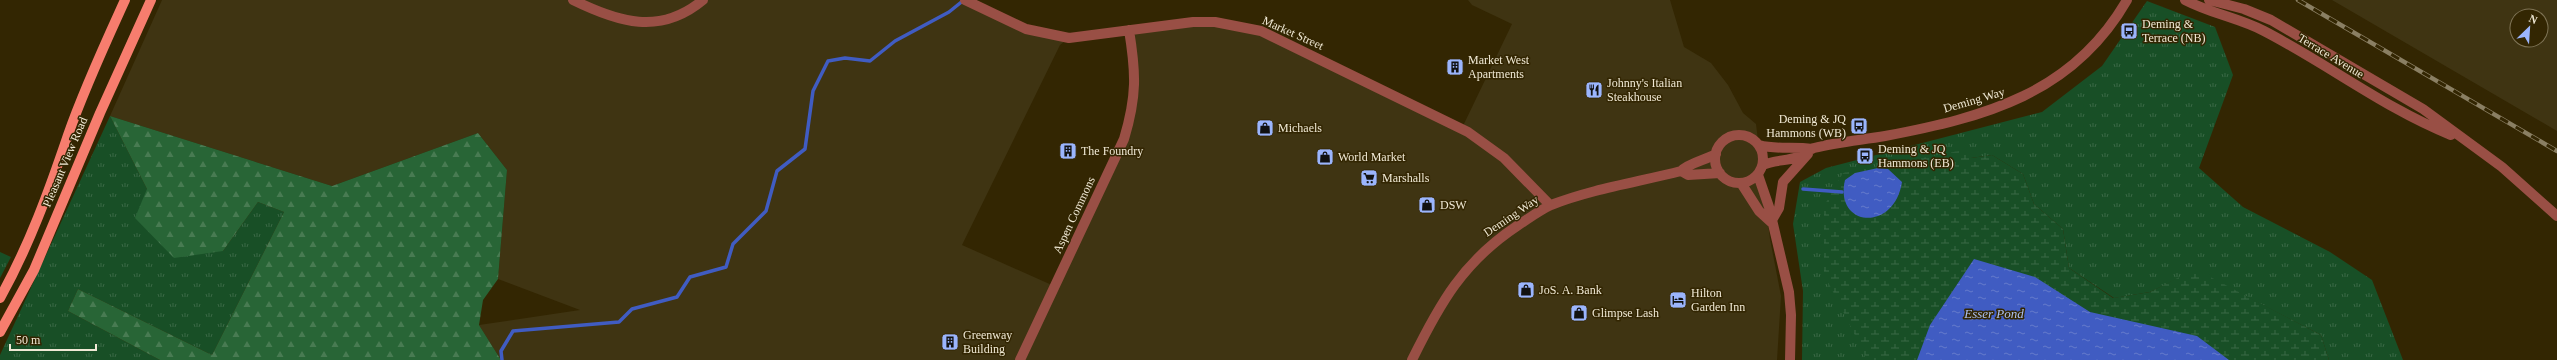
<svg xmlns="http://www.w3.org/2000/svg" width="2557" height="360" font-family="'Times New Roman',serif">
  <defs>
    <pattern id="grass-tufts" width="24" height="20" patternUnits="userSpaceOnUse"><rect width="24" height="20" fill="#184f26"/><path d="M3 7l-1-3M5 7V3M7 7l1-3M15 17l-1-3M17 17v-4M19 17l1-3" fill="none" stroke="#3a6845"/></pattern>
    <pattern id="forest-firs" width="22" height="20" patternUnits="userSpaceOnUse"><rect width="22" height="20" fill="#286536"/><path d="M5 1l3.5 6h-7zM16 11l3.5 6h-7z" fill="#487b52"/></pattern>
    <pattern id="wetland-marsh" width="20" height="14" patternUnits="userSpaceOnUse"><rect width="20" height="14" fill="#184f26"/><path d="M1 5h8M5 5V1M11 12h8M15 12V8" fill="none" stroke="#3a6845"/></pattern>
    <pattern id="water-ripples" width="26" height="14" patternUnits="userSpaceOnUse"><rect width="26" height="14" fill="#405cc2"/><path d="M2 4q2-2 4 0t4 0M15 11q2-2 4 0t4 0" fill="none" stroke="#657bcc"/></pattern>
  </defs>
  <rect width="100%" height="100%" fill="#332602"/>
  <path fill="#3f3412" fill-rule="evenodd" d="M162 0H965L998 16 1069 38 1060 45 962 245 1054 286 1130 123 1133 29 1235 24 1462 128 1512 24 1472 5 1468 0H1670L1684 47 1711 63 1728 85 1743 113 1756 124 1770 239 1781 296 1777 360H501L479 325 580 310 498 279 507 170 478 133 332 186 110 116Z
    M2332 0H2557V131ZM2517 16H2541V40H2517Z"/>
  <path fill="url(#grass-tufts)" d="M2147 1 2215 27 2233 75 2199 168 2243 207 2330 252 2372 280 2403 360H2329L2321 335 2195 270 2150 292 2114 298 2069 268 2063 229 2034 204 2023 174 1992 155 1971 158 1865 356V360H1802L1803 291 1793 224 1800 182 1826 168 2042 112 2102 66Z
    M110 116 147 189 223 251 258 202 284 212 212 355 78 289 68 311 160 360H0V355Z
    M0 252 11 257 0 278Z"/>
  <path fill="url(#forest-firs)" d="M110 116 332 186 478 133 507 170 498 279 483 300 479 325 501 360H160L68 311 78 289 212 355 284 212 258 202 223 251 174 258 135 218 147 189Z"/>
  <path fill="url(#wetland-marsh)" d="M1964 150 1971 158 1992 155 2023 174 2034 204 2063 229 2069 268 2113 298 2150 292 2195 269 2321 335 2329 360H1865V355L1824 274V206L1843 173Z"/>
  <path fill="url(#water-ripples)" d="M1878 168 1888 169 1902 182C1894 233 1834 227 1845 180L1855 173Z
    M1974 259 2035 277 2090 312 2197 336 2229 360H1917L1930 325Z"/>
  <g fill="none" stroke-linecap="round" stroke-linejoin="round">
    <path stroke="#405cc2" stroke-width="3.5" d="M1803 189 1842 192
      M502 360 501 351 513 331 619 322 632 309 677 297 690 277 726 267 733 244 766 211 777 171 805 149 813 91 828 61 845 58 870 61 895 41 949 12 964 0"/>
    <path stroke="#994f45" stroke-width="10" d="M573 0C618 22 660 36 703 0
      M965 0 1026 29 1069 38 1193 22H1215L1261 31 1468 132 1504 158 1550 205
      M2185 0C2212 14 2239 18 2264 31 2328 64 2384 108 2451 135
      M2209 0 2244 9 2271 20 2423 109 2502 167 2557 216
      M1715 159a24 24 0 1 1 48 0a24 24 0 1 1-48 0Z
      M1759 145C1776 150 1794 146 1812 149
      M1763 165C1774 160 1787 161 1798 157 1803 154 1808 150 1814 148 1837 142 1862 140 1885 136 1985 117 2073 94 2127 0
      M1681 171 1688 175 1720 173
      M1758 175 1769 207 1789 292 1791 315 1790 360
      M1741 183 1759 211 1771 222
      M1771 222 1779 208 1783 182 1808 154
      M1020 360 1124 139C1137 96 1136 73 1129 30
      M1412 360C1440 303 1463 262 1517 226 1528 219 1540 210 1551 205 1592 189 1638 182 1681 171 1689 163 1705 160 1716 154"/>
    <path stroke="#f77d6e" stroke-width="10" d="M0 298C29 246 49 191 68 135 84 89 105 44 125 0
      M0 332 34 270 100 113 151 0"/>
    <g stroke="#8a7f63" stroke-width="4.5">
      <path id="rail" d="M2298 0 2557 151"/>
    </g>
    <use href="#rail" stroke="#332602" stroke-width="3" stroke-dasharray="9" stroke-linecap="butt"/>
  </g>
  <defs>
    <g id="bus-square" transform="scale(0.9)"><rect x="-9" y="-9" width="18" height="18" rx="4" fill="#9bb5fd" stroke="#332602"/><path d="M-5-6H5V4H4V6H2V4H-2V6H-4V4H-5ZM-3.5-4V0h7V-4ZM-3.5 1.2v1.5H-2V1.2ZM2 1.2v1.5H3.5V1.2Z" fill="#111"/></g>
    <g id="building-square" transform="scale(0.9)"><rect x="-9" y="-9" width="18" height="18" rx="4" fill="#9bb5fd" stroke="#332602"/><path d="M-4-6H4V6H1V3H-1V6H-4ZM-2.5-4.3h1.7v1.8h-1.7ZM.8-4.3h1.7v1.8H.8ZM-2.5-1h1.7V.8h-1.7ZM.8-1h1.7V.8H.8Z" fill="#111"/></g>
    <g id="restaurant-square" transform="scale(0.9)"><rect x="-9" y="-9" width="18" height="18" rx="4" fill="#9bb5fd" stroke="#332602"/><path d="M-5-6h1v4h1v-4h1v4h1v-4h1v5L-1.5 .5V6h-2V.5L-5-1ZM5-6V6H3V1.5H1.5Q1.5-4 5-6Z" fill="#111"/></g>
    <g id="shop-square" transform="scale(0.9)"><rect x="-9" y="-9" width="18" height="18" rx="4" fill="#9bb5fd" stroke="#332602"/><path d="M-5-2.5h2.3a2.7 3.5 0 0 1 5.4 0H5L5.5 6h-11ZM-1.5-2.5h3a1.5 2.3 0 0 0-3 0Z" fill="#111"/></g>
    <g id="supermarket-square" transform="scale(0.9)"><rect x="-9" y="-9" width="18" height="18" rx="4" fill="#9bb5fd" stroke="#332602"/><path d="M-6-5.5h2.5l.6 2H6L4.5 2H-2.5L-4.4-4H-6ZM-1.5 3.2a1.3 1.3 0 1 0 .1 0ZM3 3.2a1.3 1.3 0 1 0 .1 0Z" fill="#111"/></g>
    <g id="hotel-square" transform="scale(0.9)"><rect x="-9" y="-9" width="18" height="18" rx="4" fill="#9bb5fd" stroke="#332602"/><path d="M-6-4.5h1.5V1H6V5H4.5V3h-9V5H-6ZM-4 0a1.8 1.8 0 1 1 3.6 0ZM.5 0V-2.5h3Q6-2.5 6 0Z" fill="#111"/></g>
  </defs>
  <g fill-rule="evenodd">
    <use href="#bus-square" x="2129" y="31"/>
    <use href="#building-square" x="1455" y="67"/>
    <use href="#restaurant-square" x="1594" y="90"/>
    <use href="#bus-square" x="1859" y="126"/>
    <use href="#shop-square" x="1265" y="128"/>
    <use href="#building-square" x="1068" y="151"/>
    <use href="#bus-square" x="1865" y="156"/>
    <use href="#shop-square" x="1325" y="157"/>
    <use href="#supermarket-square" x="1369" y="178"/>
    <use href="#shop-square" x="1427" y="205"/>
    <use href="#shop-square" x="1526" y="290"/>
    <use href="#hotel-square" x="1678" y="300"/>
    <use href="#shop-square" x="1579" y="313"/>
    <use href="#building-square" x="950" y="342"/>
  </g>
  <g text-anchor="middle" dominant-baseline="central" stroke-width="3" stroke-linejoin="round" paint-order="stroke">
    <g font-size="12" fill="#f0e9d5" stroke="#332602" text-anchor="start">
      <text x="2142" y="24">Deming &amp;<tspan x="2142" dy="14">Terrace (NB)</tspan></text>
      <text x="1468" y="60">Market West<tspan x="1468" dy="14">Apartments</tspan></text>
      <text x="1607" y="83">Johnny's Italian<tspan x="1607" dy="14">Steakhouse</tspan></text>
      <text x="1846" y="119" text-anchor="end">Deming &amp; JQ<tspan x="1846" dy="14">Hammons (WB)</tspan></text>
      <text x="1278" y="128">Michaels</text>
      <text x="1878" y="149">Deming &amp; JQ<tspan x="1878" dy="14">Hammons (EB)</tspan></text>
      <text x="1081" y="151">The Foundry</text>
      <text x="1338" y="157">World Market</text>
      <text x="1382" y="178">Marshalls</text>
      <text x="1440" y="205">DSW</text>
      <text x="1539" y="290">JoS. A. Bank</text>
      <text x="1691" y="293">Hilton<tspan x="1691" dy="14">Garden Inn</tspan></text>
      <text x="1592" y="313">Glimpse Lash</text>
      <text x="963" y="335">Greenway<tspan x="963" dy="14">Building</tspan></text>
    </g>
    <g font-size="12" fill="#f0e9d5" stroke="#332602">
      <text transform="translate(1293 33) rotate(24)">Market Street</text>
      <text transform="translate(2331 56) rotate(31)">Terrace Avenue</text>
      <text transform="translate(1974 100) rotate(-16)">Deming Way</text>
      <text transform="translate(65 162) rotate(-67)">Pleasant View Road</text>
      <text transform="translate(1074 215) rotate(-65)">Aspen Commons</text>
      <text transform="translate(1511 216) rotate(-34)">Deming Way</text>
    </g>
    <g font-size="13" font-style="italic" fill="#acc0f4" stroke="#332602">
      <text x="1994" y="313">Esser Pond</text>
    </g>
  </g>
  <g transform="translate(2529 28) rotate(25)"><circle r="19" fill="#332602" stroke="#7f7456"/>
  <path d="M0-3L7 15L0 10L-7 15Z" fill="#9bb5fd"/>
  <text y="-6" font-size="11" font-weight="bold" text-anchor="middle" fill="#f0e9d5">N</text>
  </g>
  <path d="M10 344v6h86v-6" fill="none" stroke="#f0e9d5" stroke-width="2"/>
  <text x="16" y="344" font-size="12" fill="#f0e9d5" stroke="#332602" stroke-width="3" paint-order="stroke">50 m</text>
</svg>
